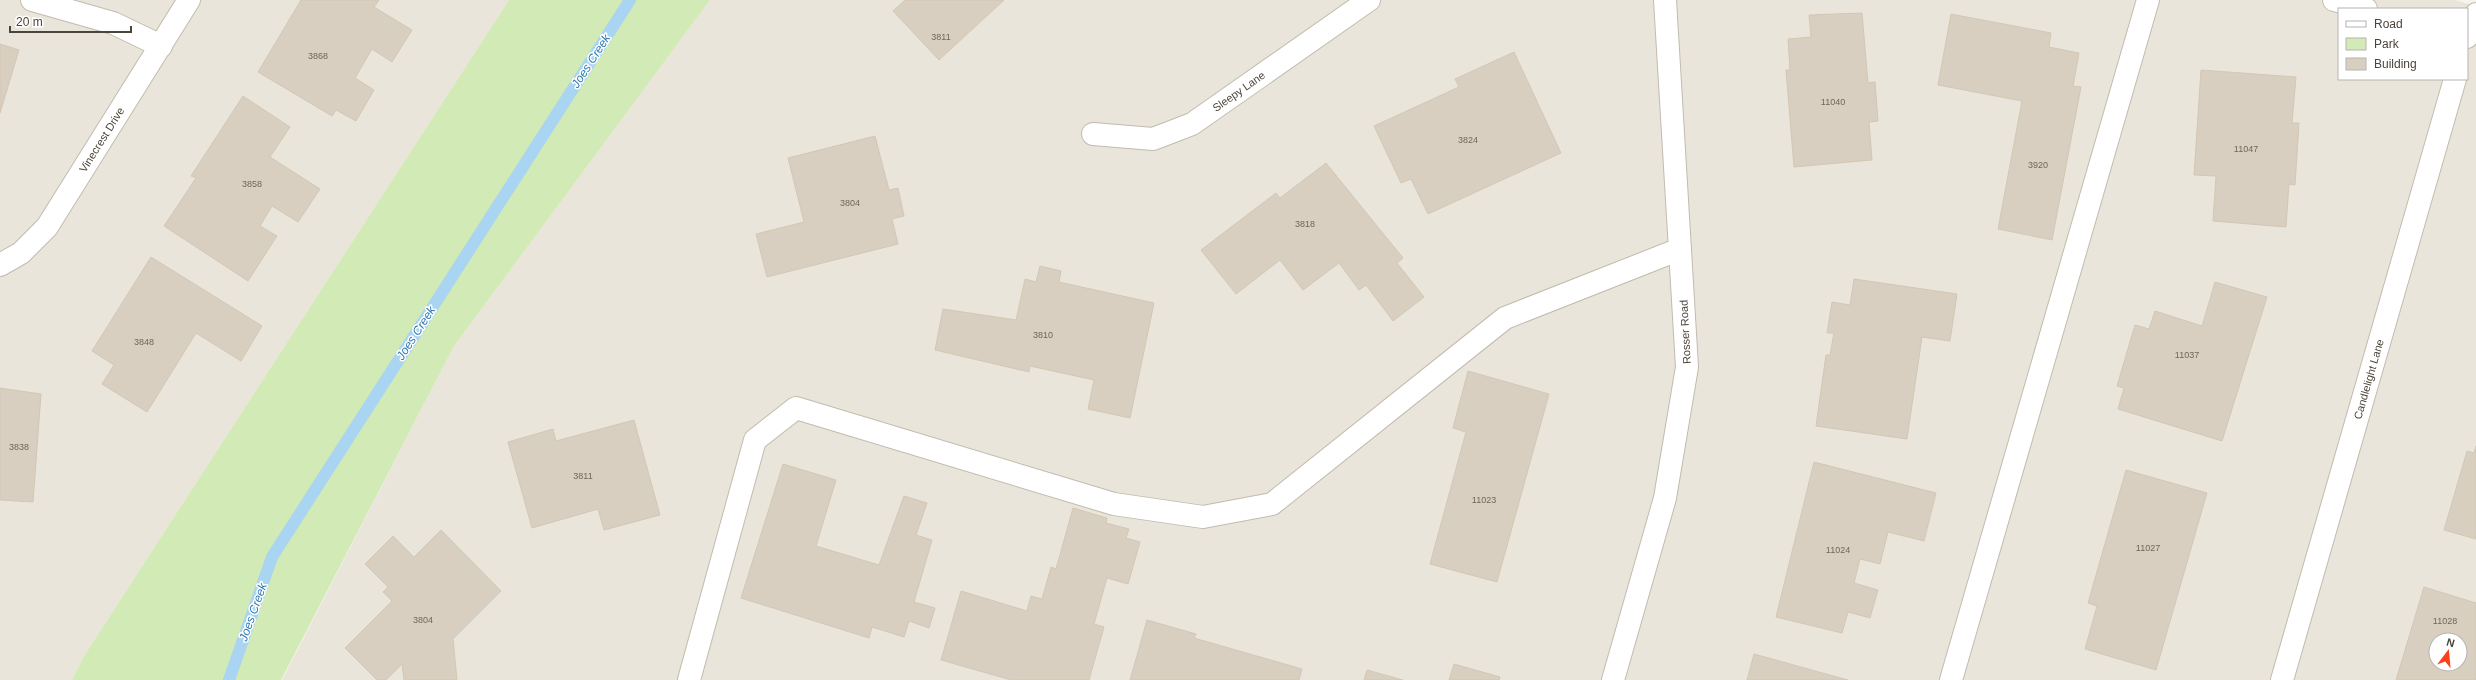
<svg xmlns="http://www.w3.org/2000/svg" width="2476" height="680" font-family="Arial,sans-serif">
  <rect width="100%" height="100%" fill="#f6f3ec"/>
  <path fill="#eae5da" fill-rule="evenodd" d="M0 0H509L84 656 72 680H0Z
    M710 0H2454L2476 6V680H282L454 346ZM2339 9H2467V79H2339ZM2436 640H2460V664H2436Z"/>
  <path fill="#d2eab5" d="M509 0H710L454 346 281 680H72L84 656Z"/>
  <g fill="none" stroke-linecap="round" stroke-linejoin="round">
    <path stroke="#a9d4f2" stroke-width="12" d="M229 680 272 557 630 0"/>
  </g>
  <path fill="#d8cfc1" stroke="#d3c7b4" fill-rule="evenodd" d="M301 0H379L374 7 412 30 392 62 372 49 355 78 374 90 356 121 336 110 332 116 258 72Z
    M905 0H1004L939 60 893 11Z
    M1862 13 1868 83 1875 82 1878 121 1869 122 1872 160 1794 167 1786 70H1790L1788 39 1811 37 1809 15Z
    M1951 14 2051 33 2049 47 2079 53 2073 86 2081 87 2052 240 1998 229 2022 101 1938 85Z
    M0 44 19 50 0 113Z
    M1514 52 1561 153 1428 214 1411 179 1401 183 1374 126 1459 87 1455 79Z
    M2201 70 2296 77 2292 123H2299L2295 185 2289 184 2286 227 2213 221 2216 176 2194 175Z
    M243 96 290 127 270 157 320 189 298 222 272 206 260 226 277 236 248 281 164 226 196 178 191 176Z
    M875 136 889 190 898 188 904 216 892 219 898 244 767 277 756 234 804 222 788 158Z
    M1326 163 1403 258 1397 263 1424 297 1393 321 1366 285 1359 290 1339 263 1303 290 1280 260 1236 294 1201 250 1276 193 1280 198Z
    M151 257 262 326 241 361 196 333 147 412 102 384 114 365 92 351Z
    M1040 266 1061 271 1059 282 1154 303 1130 418 1088 409 1094 380 1030 366 1029 372 935 350 943 309 1016 320 1025 279 1036 282Z
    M1854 279 1957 294 1950 341 1922 337 1907 439 1816 426 1826 355H1830L1834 333H1827L1832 302 1850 305Z
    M2215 282 2267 297 2222 441 2118 409 2124 388 2117 386 2135 325 2149 329 2155 311 2202 326Z
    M1468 371 1549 394 1497 582 1430 564 1466 432 1453 428Z
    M0 388 41 394 33 502 0 500Z
    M634 420 660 515 604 530 598 509 532 528 508 442 553 429 556 441Z
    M2476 446V539L2444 530 2467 451 2474 453Z
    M1814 462 1936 493 1924 541 1888 532 1880 564 1860 559 1854 583 1878 590 1870 618 1848 612 1842 633 1776 617Z
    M783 464 836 480 816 546 879 565 904 496 927 503 916 535 932 540 914 602 935 608 929 628 909 621 904 637 872 627 869 638 741 598Z
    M2126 470 2207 493 2156 670 2085 649 2097 606 2088 603Z
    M1073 508 1107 518 1106 523 1129 529 1126 538 1140 542 1128 584 1107 578 1094 624 1104 627 1089 680H1011L941 660 961 591 1027 611 1031 596 1042 599 1051 567 1056 569Z
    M441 530 501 591 453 639 457 680H404L402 664 386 680H377L345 648 392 601 383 592 388 587 365 564 393 536 414 557Z
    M2424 587 2476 603V680H2396ZM2436 640H2460V664H2436Z
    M1147 620 1196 634 1194 638 1302 669 1299 680H1130Z
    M1754 654 1848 680H1747Z
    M1454 664 1500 677 1499 680H1449Z
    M1367 670 1403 680H1364Z"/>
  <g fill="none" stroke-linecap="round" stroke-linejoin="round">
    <g stroke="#c2bbae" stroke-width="24">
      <path id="service" d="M32 0 113 23 161 46
        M689 680 755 440 796 408 1114 504 1203 517 1272 504 1505 318 1680 249
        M1951 680 2148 0"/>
    </g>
    <g stroke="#c2bbae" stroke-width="24">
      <g id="minor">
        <path d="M2334 0 2366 9"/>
        <path d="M2467 37 2476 14"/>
        <path id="s1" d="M1093 134 1153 139 1192 124 1369 0"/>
        <path id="s2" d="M0 265 21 253 47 227 189 0"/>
        <path d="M1613 680 1665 498 1687 367 1665 0"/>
        <path id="s3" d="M2282 680 2455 79"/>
      </g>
    </g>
    <use href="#service" stroke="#fff" stroke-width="22"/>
    <use href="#minor" stroke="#fff" stroke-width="22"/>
  </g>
  <g text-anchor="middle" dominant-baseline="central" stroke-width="3" stroke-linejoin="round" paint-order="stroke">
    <g font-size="9" fill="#6e675b">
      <text x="941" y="37">3811</text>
      <text x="318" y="56">3868</text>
      <text x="1833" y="102">11040</text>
      <text x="1468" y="140">3824</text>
      <text x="2246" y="149">11047</text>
      <text x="2038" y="165">3920</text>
      <text x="252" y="184">3858</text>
      <text x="850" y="203">3804</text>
      <text x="1305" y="224">3818</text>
      <text x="1043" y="335">3810</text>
      <text x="144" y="342">3848</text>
      <text x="2187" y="355">11037</text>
      <text x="19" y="447">3838</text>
      <text x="583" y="476">3811</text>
      <text x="1484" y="500">11023</text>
      <text x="2148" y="548">11027</text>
      <text x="1838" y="550">11024</text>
      <text x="423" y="620">3804</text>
      <text x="2445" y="621">11028</text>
    </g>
    <g font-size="11" fill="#4b4439" stroke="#fff">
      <text stroke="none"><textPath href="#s1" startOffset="159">Sleepy Lane</textPath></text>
      <text stroke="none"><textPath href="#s2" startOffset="164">Vinecrest Drive</textPath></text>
      <text transform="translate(1685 332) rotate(-93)">Rosser Road</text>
      <text stroke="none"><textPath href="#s3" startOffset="313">Candlelight Lane</textPath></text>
    </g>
    <g font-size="12" font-style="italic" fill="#2e7ab2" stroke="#fff">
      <text transform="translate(591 61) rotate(-57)">Joes Creek</text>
      <text transform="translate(416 333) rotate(-57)">Joes Creek</text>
      <text transform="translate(253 612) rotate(-70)">Joes Creek</text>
    </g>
  </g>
  <rect x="2338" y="8" width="130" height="72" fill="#ffffff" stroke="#b7b4b0"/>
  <rect x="2346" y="21" width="20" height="6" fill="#ffffff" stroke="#b7b4b0"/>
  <text x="2374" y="28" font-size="12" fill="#4b4439">Road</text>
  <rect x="2346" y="38" width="20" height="12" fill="#d2eab5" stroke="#b7b4b0"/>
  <text x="2374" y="48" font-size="12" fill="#4b4439">Park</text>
  <rect x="2346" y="58" width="20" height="12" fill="#d8cfc1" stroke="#b7b4b0"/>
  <text x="2374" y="68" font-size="12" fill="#4b4439">Building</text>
  <g transform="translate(2448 652) rotate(16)"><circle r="19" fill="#ffffff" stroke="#b7b4b0"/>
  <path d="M0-3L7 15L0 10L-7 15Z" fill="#fc3f1d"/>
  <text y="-6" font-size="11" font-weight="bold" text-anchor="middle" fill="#4b4439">N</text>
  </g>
  <path d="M10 26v6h121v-6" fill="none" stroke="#4b4439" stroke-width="2"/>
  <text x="16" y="26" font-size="12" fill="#4b4439" stroke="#ffffff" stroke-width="3" paint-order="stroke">20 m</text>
</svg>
